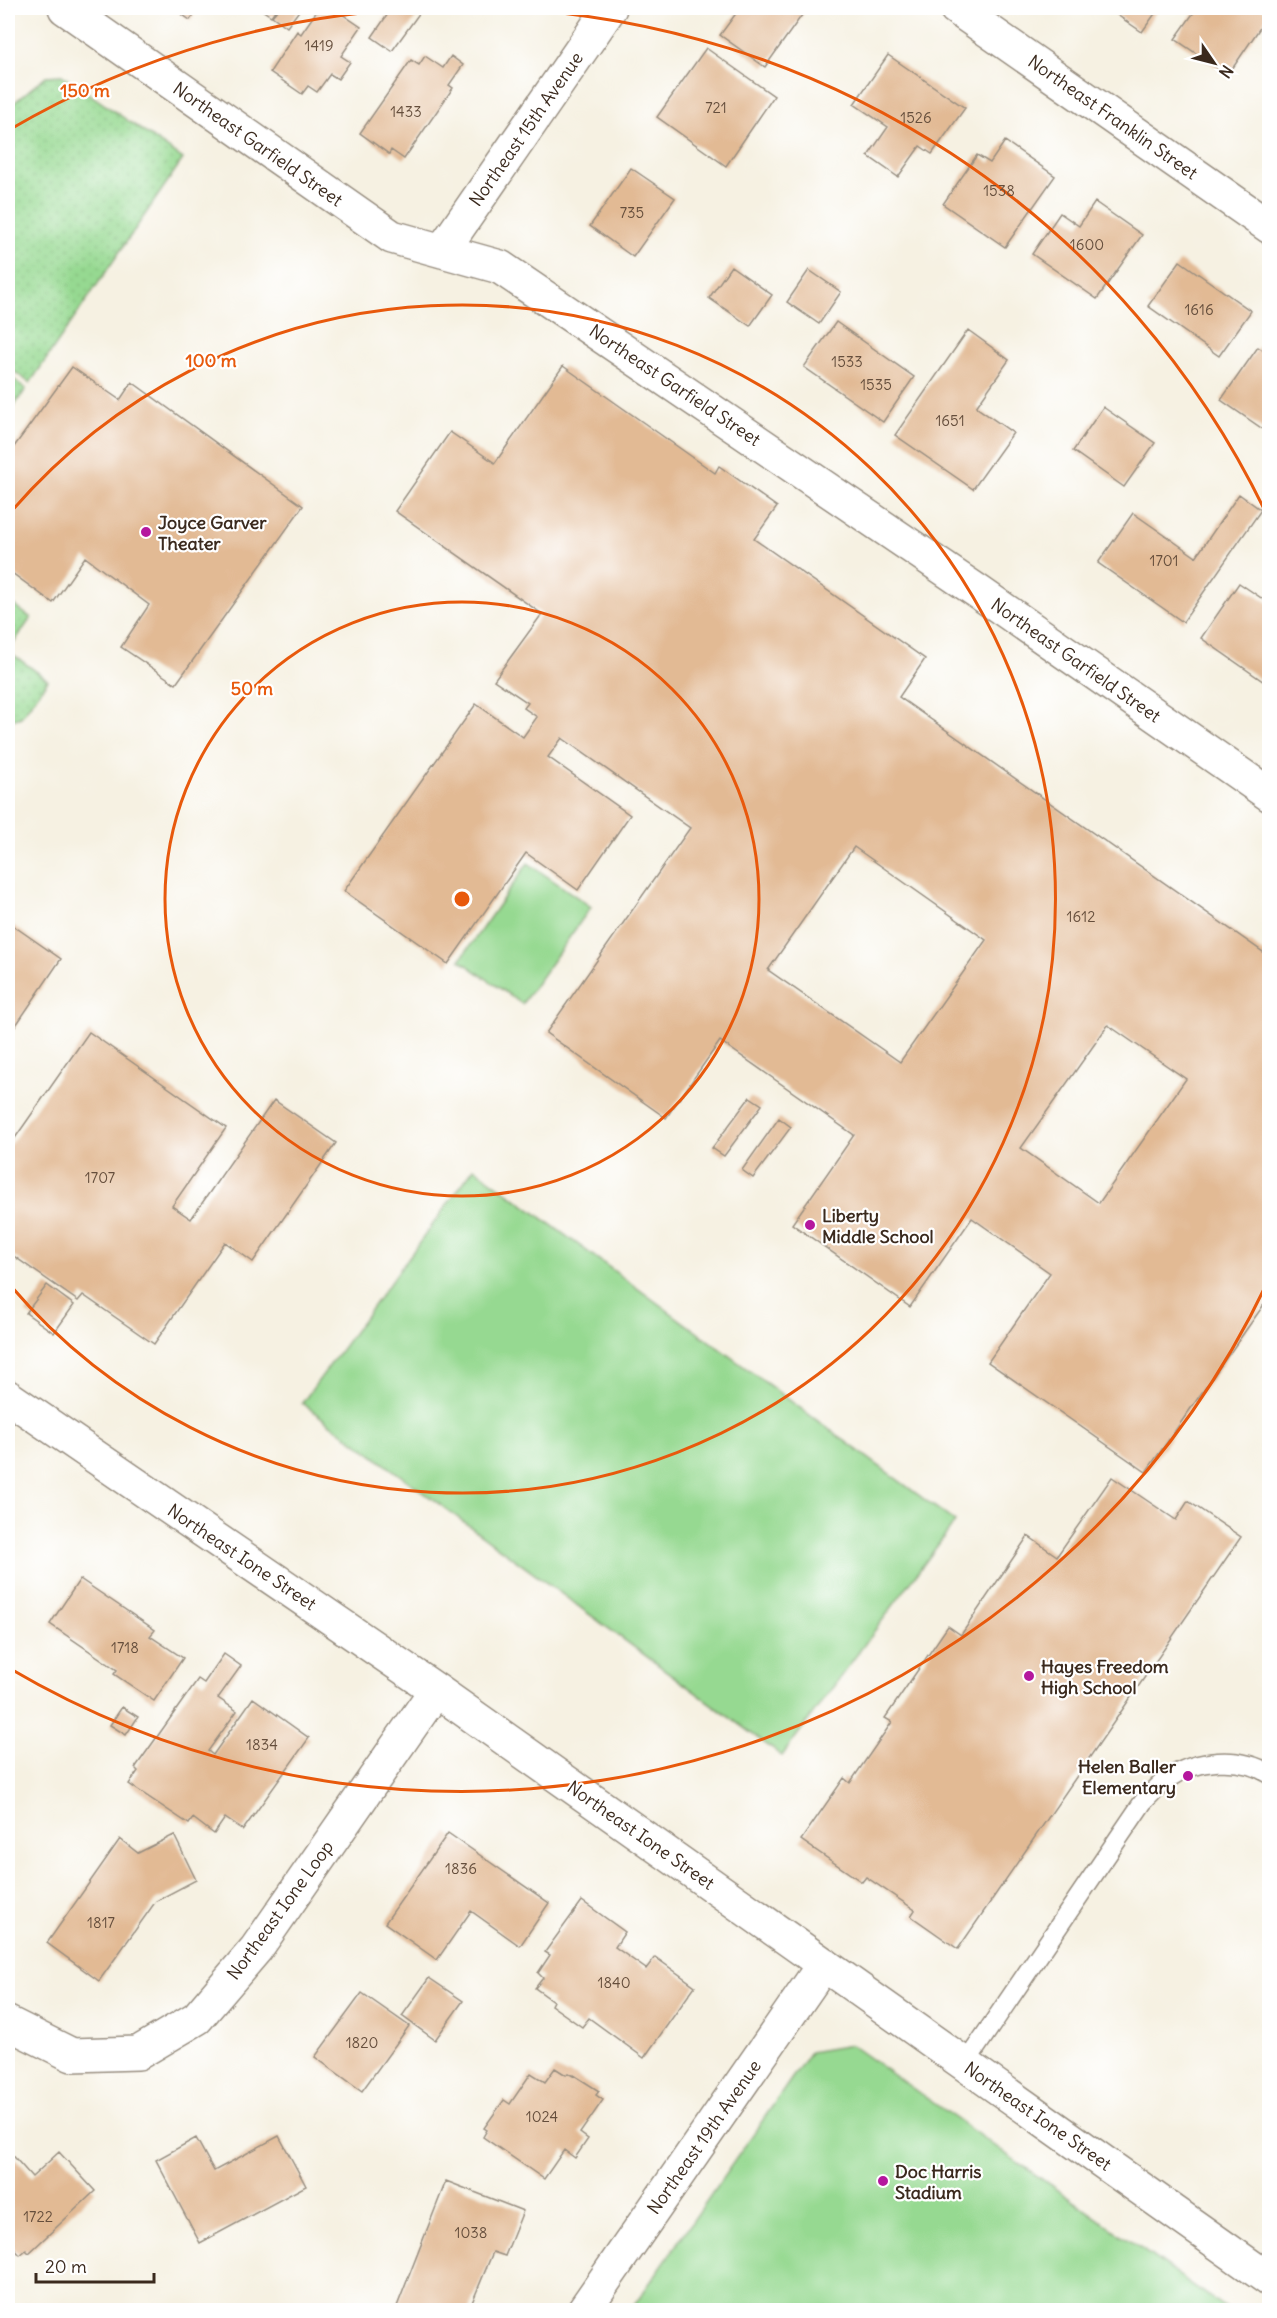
<svg xmlns="http://www.w3.org/2000/svg" width="1277" height="2318" font-family="Delius,sans-serif">
  <defs>
    <pattern id="grass-dots" width="8" height="8" patternUnits="userSpaceOnUse" patternTransform="scale(1.5)"><rect width="8" height="8" fill="#96d991"/><path d="M2 2h.1M6 6h.1" fill="none" stroke="#82ba7d" stroke-width="1.8" stroke-linecap="round"/></pattern>
  </defs>
  <rect width="100%" height="100%" fill="#fff"/>
  <filter id="ink" filterUnits="userSpaceOnUse"><feTurbulence type="fractalNoise" baseFrequency=".0167" numOctaves="2"/><feDisplacementMap in="SourceGraphic" scale="12" xChannelSelector="R" yChannelSelector="G"/><feConvolveMatrix kernelMatrix="1 2 1 2 8 2 1 2 1" color-interpolation-filters="sRGB"/></filter>
  <filter id="wash" filterUnits="userSpaceOnUse"><feTurbulence type="fractalNoise" baseFrequency=".008" numOctaves="4" result="noise"/><feDisplacementMap in="SourceGraphic" scale="24" xChannelSelector="R" yChannelSelector="G"/><feGaussianBlur stdDeviation="1.35" result="paint"/><feColorMatrix in="noise" values="0 0 0 0 0 0 0 0 0 0 0 0 0 0 0 0 0 1.4 0 .05"/><feComposite in="paint" operator="in"/></filter>
  <g filter="url(#wash)">
    <rect width="100%" height="100%" fill="#f6f1e2"/>
    <path fill="url(#grass-dots)" stroke="#688258" stroke-width="1.5" d="M62 75 183 159 30 383 8 367V108L46 76Z
      M8 375 26 389 8 415Z
      M8 601 31 618 8 651 48 680 21 717 8 721Z"/>
    <path fill="#96d991" stroke="#688258" stroke-width="1.5" d="M528 863 591 907 522 1004 460 960Z
      M474 1168 955 1522 782 1756 302 1403Z
      M851 2045 1228 2310H631L810 2052Z"/>
    <g id="blocks">
      <path fill="#e2ba94" fill-rule="evenodd" d="M173 8H199L190 20Z
        M259 8H277L271 16Z
        M279 8H301L287 27 272 16Z
        M319 8H333L361 27 341 56 350 62 338 79 330 74 317 92 308 86 302 94 270 72 297 31 301 34Z
        M392 8H423L392 51 372 37Z
        M740 8H807L765 67 720 35Z
        M1107 8H1159L1142 32Z
        M1197 8H1261L1270 13 1228 75 1175 39Z
        M706 48 774 96 726 166 657 117Z
        M888 55 965 108 932 154 920 146 898 177 868 156 888 127 854 104Z
        M425 56 443 68 451 56 463 65 449 85 453 88 404 159 391 150 389 154 360 133 411 60 419 65Z
        M1005 141 1055 176 1005 247 943 204 977 155 990 163Z
        M631 168 675 198 633 257 590 226Z
        M1095 202 1142 235 1097 299 1032 254 1060 213 1079 226Z
        M1180 261 1251 311 1219 356 1148 306Z
        M731 266 772 295 750 326 709 298Z
        M809 270 841 292 819 324 787 302Z
        M836 322 914 377 883 422 804 367Z
        M968 330 1009 360 976 407 1013 433 973 489 895 435Z
        M1258 347 1270 355V434L1221 400Z
        M563 366 715 473 719 466 777 507 754 539 925 659 899 697 1270 957V1296L1146 1472 988 1362 1050 1273 972 1218 910 1307 792 1224 854 1135 720 1041 666 1118 546 1033 690 828 562 738 548 757 630 815 578 890 526 853 448 964 344 891 476 704 523 737 537 717 524 708 528 703 494 680 542 614 395 511 450 432 495 463ZM854 847 986 940 900 1062 768 970ZM1108 1025 1186 1079 1099 1203 1021 1148Z
        M72 367 120 400 132 382 303 506 176 684 121 647 149 605 85 557 53 603 8 570V455Z
        M1103 407 1155 443 1124 487 1073 451Z
        M1239 494 1261 510 1183 622 1098 563 1133 513 1196 557Z
        M1239 583 1270 604V686L1201 638Z
        M8 922 61 959 8 1037Z
        M89 1032 226 1128 172 1206 191 1219 274 1100 336 1143 253 1262 225 1242 154 1344 83 1295 78 1301 8 1252V1148Z
        M750 1097 762 1105 724 1156 712 1148Z
        M779 1118 791 1127 753 1178 742 1170Z
        M47 1285 74 1305 54 1333 26 1313Z
        M1112 1477 1176 1520 1188 1501 1241 1537 958 1949 911 1916 915 1910 866 1877 862 1882 801 1840 844 1778 850 1783 892 1722 885 1718 948 1626 961 1635 1028 1536 1057 1556Z
        M80 1579 155 1630 150 1636 183 1658 154 1701 114 1674 117 1670 50 1624Z
        M224 1654 241 1666 218 1698 237 1711 208 1751 213 1755 253 1698 309 1738 243 1830 225 1818 214 1834 193 1818 189 1824 129 1784 138 1771 135 1768 198 1679 204 1683Z
        M122 1707 138 1717 126 1735 110 1725Z
        M448 1833 549 1903 520 1946 471 1911 437 1960 385 1923Z
        M174 1835 196 1880 156 1901 99 1981 47 1943 120 1839 138 1853Z
        M582 1901 625 1932 615 1947 646 1969 655 1957 695 1986 644 2058 589 2018 582 2027 551 2005 553 2001 535 1988 543 1978 538 1973 550 1955 545 1952Z
        M429 1978 463 2001 435 2040 402 2016Z
        M362 1993 409 2026 362 2091 315 2057Z
        M555 2068 566 2075 568 2073 573 2076 574 2075 599 2091 596 2095 603 2100 580 2133 588 2139 575 2158 564 2150 544 2179 483 2137 487 2130 484 2128 504 2100 510 2104 531 2073 545 2082Z
        M279 2136 306 2186 200 2243 156 2160 196 2138 214 2171Z
        M8 2150 32 2177 59 2152 95 2191 29 2253 26 2250 20 2255 8 2242Z
        M446 2181 523 2211 505 2256 493 2252 469 2310H400L396 2309Z"/>
    </g>
  </g>
  <g filter="url(#ink)">
    <use href="#blocks" fill-opacity="0" stroke="#988e80" stroke-width="1.5"/>
    <g fill="none" stroke-linecap="round" stroke-linejoin="round">
      <g stroke="#988e80" stroke-width="21">
        <path id="service" d="M965 2064 1143 1802C1151 1794 1159 1785 1167 1779 1196 1759 1239 1755 1270 1774"/>
      </g>
      <g stroke="#988e80" stroke-width="36">
        <path id="minor" d="M65 8 392 237 500 267 980 593 1270 795
          M956 8 1270 227
          M442 251 610 8
          M8 1397 436 1690 1270 2280
          M8 2023 72 2055 138 2053 197 2018 256 1949 436 1690
          M584 2310 824 1964"/>
      </g>
      <use href="#service" stroke="#fff" stroke-width="18"/>
      <use href="#minor" stroke="#fff" stroke-width="33"/>
    </g>
  </g>
  <g fill="none" stroke="#e8590c" stroke-width="3">
    <circle cx="462" cy="899" r="297"/>
    <path d="M10 513A594 594 0 1 1 10 1285"/>
    <path d="M1267 1283A892 892 0 0 1 9 1668M9 130A892 892 0 0 1 431 8M493 8A892 892 0 0 1 1267 515"/>
  </g>
  <g fill="#b5179e" stroke="#fff" stroke-width="2">
    <circle cx="146" cy="532" r="6"/>
    <circle cx="810" cy="1225" r="6"/>
    <circle cx="1029" cy="1676" r="6"/>
    <circle cx="1188" cy="1776" r="6"/>
    <circle cx="883" cy="2181" r="6"/>
  </g>
  <g text-anchor="middle" dominant-baseline="central" stroke-width="4.5" stroke-linejoin="round" paint-order="stroke">
    <g font-size="15" fill="#654e3c">
      <text x="319" y="45">1419</text>
      <text x="716" y="107">721</text>
      <text x="406" y="111">1433</text>
      <text x="916" y="117">1526</text>
      <text x="999" y="190">1538</text>
      <text x="632" y="212">735</text>
      <text x="1087" y="244">1600</text>
      <text x="1199" y="309">1616</text>
      <text x="847" y="361">1533</text>
      <text x="876" y="384">1535</text>
      <text x="950" y="420">1651</text>
      <text x="1164" y="560">1701</text>
      <text x="1081" y="916">1612</text>
      <text x="100" y="1177">1707</text>
      <text x="125" y="1647">1718</text>
      <text x="262" y="1744">1834</text>
      <text x="461" y="1868">1836</text>
      <text x="101" y="1922">1817</text>
      <text x="614" y="1982">1840</text>
      <text x="362" y="2042">1820</text>
      <text x="542" y="2116">1024</text>
      <text x="38" y="2216">1722</text>
      <text x="471" y="2232">1038</text>
    </g>
    <g font-size="18" fill="#3b2a1e" stroke="#fff">
      <text transform="translate(1113 117) rotate(35)">Northeast Franklin Street</text>
      <text transform="translate(526 129) rotate(-55)">Northeast 15th Avenue</text>
      <text transform="translate(258 144) rotate(35)">Northeast Garfield Street</text>
      <text transform="translate(675 385) rotate(34)">Northeast Garfield Street</text>
      <text transform="translate(1076 660) rotate(35)">Northeast Garfield Street</text>
      <text transform="translate(242 1557) rotate(34)">Northeast Ione Street</text>
      <text transform="translate(641 1835) rotate(35)">Northeast Ione Street</text>
      <text transform="translate(280 1910) rotate(-54)">Northeast Ione Loop</text>
      <text transform="translate(1038 2116) rotate(35)">Northeast Ione Street</text>
      <text transform="translate(704 2137) rotate(-55)">Northeast 19th Avenue</text>
    </g>
    <g font-size="18" font-weight="bold" fill="#3b2a1e" stroke="#fff" text-anchor="start">
      <text x="158" y="522">Joyce Garver<tspan x="158" dy="21">Theater</tspan></text>
      <text x="822" y="1215">Liberty<tspan x="822" dy="21">Middle School</tspan></text>
      <text x="1041" y="1666">Hayes Freedom<tspan x="1041" dy="21">High School</tspan></text>
      <text x="1176" y="1766" text-anchor="end">Helen Baller<tspan x="1176" dy="21">Elementary</tspan></text>
      <text x="895" y="2171">Doc Harris<tspan x="895" dy="21">Stadium</tspan></text>
    </g>
  </g>
  <circle cx="462" cy="899" r="9" fill="#e8590c" stroke="#fff" stroke-width="3"/>
  <g font-size="18" text-anchor="middle" font-weight="bold" fill="#e8590c" stroke="#fff" stroke-width="4.5" stroke-linejoin="round" paint-order="stroke">
    <text x="85" y="97">150 m</text>
    <text x="211" y="367">100 m</text>
    <text x="252" y="695">50 m</text>
  </g>
  <rect width="1277" height="2318" fill="none" stroke="#fff" stroke-width="30"/>
  <g transform="translate(1214 63) rotate(125)" stroke="#ffffff" stroke-width="4.5" paint-order="stroke">
  <path d="M0-4.5L10 22L0 15L-10 22Z" fill="#3b2a1e"/>
  <text y="-9" font-size="16" font-weight="bold" text-anchor="middle" fill="#3b2a1e">N</text>
  </g>
  <path d="M36 2273v9h118v-9" fill="none" stroke="#3b2a1e" stroke-width="3"/>
  <text x="45" y="2273" font-size="18" fill="#3b2a1e" stroke="#ffffff" stroke-width="4.5" paint-order="stroke">20 m</text>
</svg>
